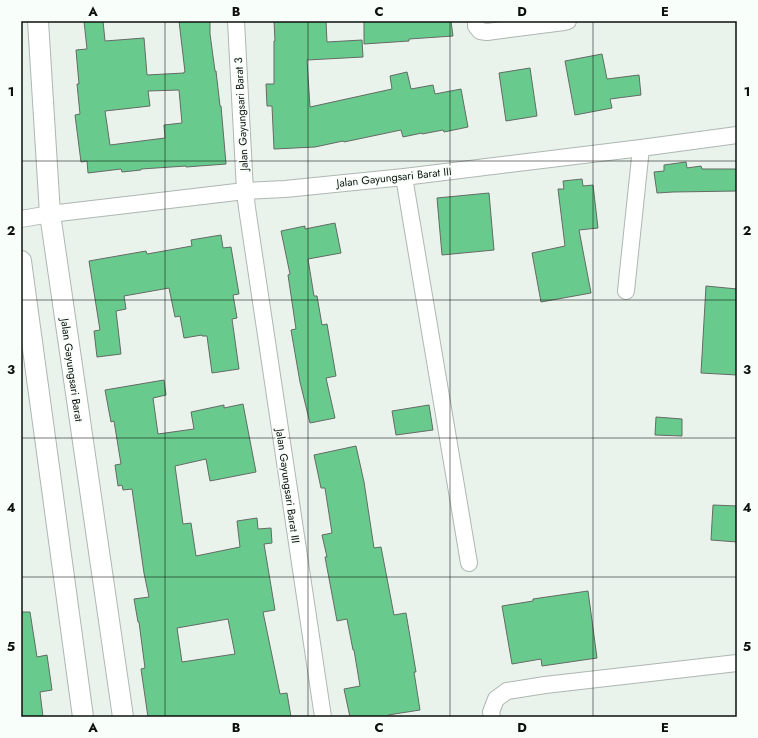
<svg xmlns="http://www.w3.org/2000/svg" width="758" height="738" font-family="Jost,sans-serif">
  <rect width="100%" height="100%" fill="#eaf2ec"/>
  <path fill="#68cb8d" stroke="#636b65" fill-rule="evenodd" d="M84 21H103L105 41 144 38 147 75 184 73V72H185L179 21H210V34L215 71H216L220 106H221L226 164 186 167V166L141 169V170L122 172 121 169 88 173 87 161 81 162 75 115 80 114 77 84H79L76 50 87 49ZM179 90 182 123 164 125 165 138 110 145 105 111 150 106 148 91Z
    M274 21H326L327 42 362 40 363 57 307 60 310 107 392 89 390 76 407 72 411 89 433 85 435 94 461 89 468 127 444 132 443 130 422 134V133L403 137 401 130 344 142 343 141 315 147 274 149 272 106H267L266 84H274V41H275Z
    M364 21H451L453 36 409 39V41L364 44Z
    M602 54 607 79 639 75 641 95 610 99 612 108 575 115 565 61Z
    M530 68 537 116 506 121 499 73Z
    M686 162 687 168 701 166 702 169H737V191L673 192 657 193 654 172 664 171V165Z
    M582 179 583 186 593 185 598 228 579 230 591 293 541 302 532 253 565 246 558 189H564L563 181Z
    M489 193 494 250 442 255 437 198Z
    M335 223 341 253 308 259 314 296H317L322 325 327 324 336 376 326 378 335 418 310 423 300 382 291 330 296 329 288 275 290 274 281 231 305 226V229Z
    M221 235 223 248 231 247 239 294 233 295 237 318 232 319 239 369 212 373 207 336H202V335L184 338 180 316 175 317 169 288 124 296 126 309 116 311 121 354 97 357 94 331 100 330 89 261 146 251 147 254 192 246 191 240Z
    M706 286 737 289V375L701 373Z
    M164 380 166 395 153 398 158 434 194 429 191 412 224 405V408L243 404 256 472 210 481 206 459 175 466 183 524 191 523 196 556 240 547 237 521 257 518 258 529 271 528 272 543 264 544 275 610 263 612 280 694 287 693 291 717H148L141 669 145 668 139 622H138L134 599 149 597 144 573 132 489 123 490 122 485 118 486 115 465 121 464 114 421 111 422 105 390ZM228 619 235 654 182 662 177 628Z
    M429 405 433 430 396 435 392 411Z
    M656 417 682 419V436L655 435Z
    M356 446 364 482 374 548 381 547 394 615 406 613 416 672H414L420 710 388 715V717H350L344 689 360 686 354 650H353L347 619 337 621 325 557H327L322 535 332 533 325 488H321L314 455Z
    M713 505 737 506V542L711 540Z
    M588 591 597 658 542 666 541 659 512 664 502 606 533 601V599Z
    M21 612H30L37 657 47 655 52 690 40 692 43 717H21Z"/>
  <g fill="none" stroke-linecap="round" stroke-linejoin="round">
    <g stroke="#aeb7b1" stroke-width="18">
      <path id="minor" d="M236 21 245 191 247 208 323 717
        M476 21V26L480 31 487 32 564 22 568 21
        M404 177 469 563
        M21 219 50 214 245 191 285 189 404 177 641 148 737 135
        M626 291 641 148
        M492 717 491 712 496 699 507 691 545 685 737 663"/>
    </g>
    <g stroke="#aeb7b1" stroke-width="22">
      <path id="tertiary" d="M38 21 50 214 123 717
        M21 261 83 717"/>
    </g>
    <use href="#minor" stroke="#fff" stroke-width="16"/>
    <use href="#tertiary" stroke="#fff" stroke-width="20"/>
  </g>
  <path fill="none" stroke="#0c0f0d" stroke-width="1" stroke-opacity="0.55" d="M165 21V717M308 21V717M450 21V717M593 21V717M21 161H737M21 300H737M21 438H737M21 577H737"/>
  <g text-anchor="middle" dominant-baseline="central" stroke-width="3.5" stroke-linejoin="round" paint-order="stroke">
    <g font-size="11" fill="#0c0f0d" stroke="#f8fffa">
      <text transform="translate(241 114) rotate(-93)">Jalan Gayungsari Barat 3</text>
      <text transform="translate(394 177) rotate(-6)">Jalan Gayungsari Barat III</text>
      <text transform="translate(72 370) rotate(82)">Jalan Gayungsari Barat</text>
      <text transform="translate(288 486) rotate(82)">Jalan Gayungsari Barat III</text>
    </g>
  </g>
  <rect width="758" height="738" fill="none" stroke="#f8fffa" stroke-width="44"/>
  <rect x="22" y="22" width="714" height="694" fill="none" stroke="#0c0f0d" stroke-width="1.5"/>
  <g font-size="13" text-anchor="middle" font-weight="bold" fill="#0c0f0d">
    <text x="93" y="16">A</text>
    <text x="236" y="16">B</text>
    <text x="379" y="16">C</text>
    <text x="522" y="16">D</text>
    <text x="665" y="16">E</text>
    <text x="11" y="96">1</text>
    <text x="747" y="96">1</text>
    <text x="11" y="235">2</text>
    <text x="747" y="235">2</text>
    <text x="11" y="374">3</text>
    <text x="747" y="374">3</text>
    <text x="11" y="512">4</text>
    <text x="747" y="512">4</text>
    <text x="11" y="651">5</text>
    <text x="747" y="651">5</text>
    <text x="93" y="732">A</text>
    <text x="236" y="732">B</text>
    <text x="379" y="732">C</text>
    <text x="522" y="732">D</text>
    <text x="665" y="732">E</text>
  </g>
</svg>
